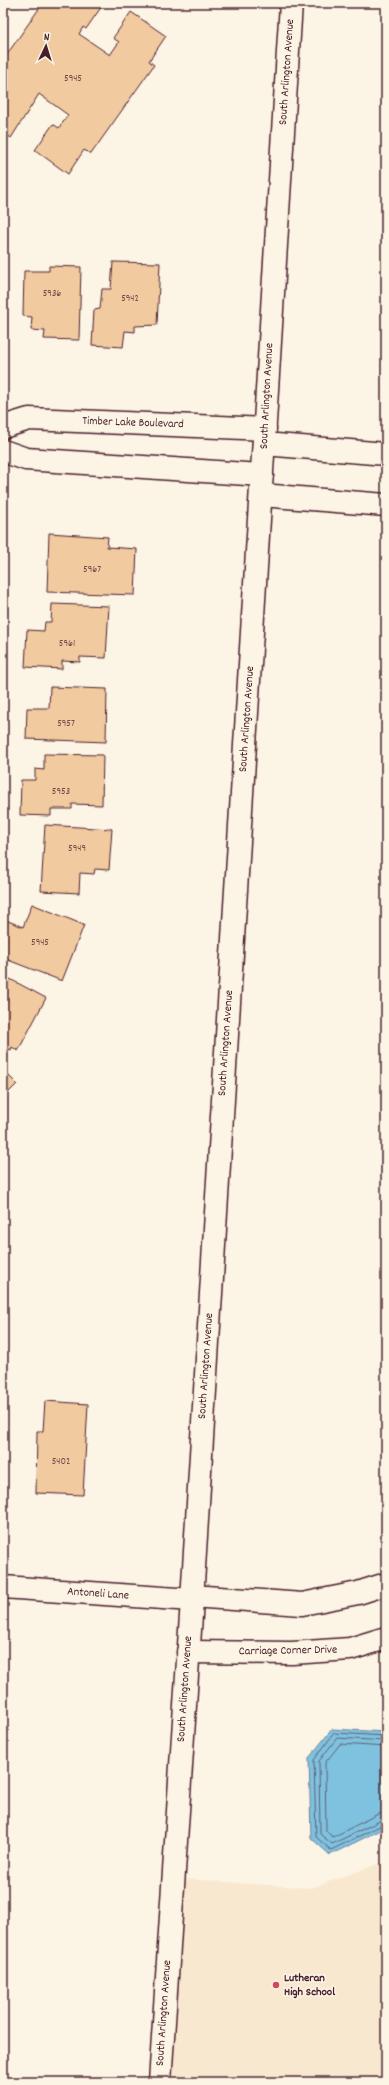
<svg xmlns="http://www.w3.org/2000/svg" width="389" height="2085" font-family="Dekko,sans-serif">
  <rect width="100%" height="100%" fill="#fcf5e5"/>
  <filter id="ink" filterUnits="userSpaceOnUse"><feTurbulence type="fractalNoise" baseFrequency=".025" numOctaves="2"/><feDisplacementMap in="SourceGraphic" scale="8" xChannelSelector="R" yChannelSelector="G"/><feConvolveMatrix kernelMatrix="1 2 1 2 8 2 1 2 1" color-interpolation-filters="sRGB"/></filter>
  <g filter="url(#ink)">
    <path fill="#f9e8d0" d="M386 1861V2082H160L173 1878 311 1888Z"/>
    <path fill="#7fc2e0" stroke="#6a8198" d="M332 1729 386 1732V1827L330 1855 311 1838 309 1758Z"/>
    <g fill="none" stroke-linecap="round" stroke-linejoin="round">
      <path stroke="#5f6073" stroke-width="1" d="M386 1736 334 1733 314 1760 316 1837 331 1850 386 1823
        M386 1741 337 1738 319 1761 320 1834 332 1844 386 1818
        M386 1747 340 1744 325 1763 326 1831 333 1837 378 1814 386 1812"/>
    </g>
    <path fill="#f1caa0" stroke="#4a1f2b" d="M43 3H104L86 29 83 27 79 34 110 55 119 42 113 38 131 12 166 36 149 61 154 65 91 154 84 150 68 174 35 150 53 124 59 128 68 115 39 94 11 138 3 132V60Z
      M113 262 160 263 157 325 135 326V332L125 331 123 347 92 345 94 310 100 309 102 289H111Z
      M49 266 81 267 79 340 44 339 45 331 31 330 32 317 23 316 24 271H49Z
      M49 533 108 537 107 547 137 549 135 595 47 592Z
      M52 604 109 606 106 658 80 657V662L62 661V669L25 667 27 630 44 631 45 622H51Z
      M50 687 107 689 106 742 26 739 27 708H49Z
      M44 754 103 755 102 805 72 804V809H51V816L20 815 21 780H35V769L44 770Z
      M45 825 112 829 109 870 95 869 94 874 80 873 79 893 41 891Z
      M32 904 84 925 62 981 3 958V919L23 927Z
      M8 978 46 998 18 1051 12 1047 11 1050 4 1047 6 1042 3 1041V987Z
      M3 1070 17 1084 3 1098Z
      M45 1401 88 1404 83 1495 36 1493 37 1431H43Z"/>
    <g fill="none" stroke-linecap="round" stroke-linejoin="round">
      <g stroke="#4a1f2b" stroke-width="25">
        <path id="street" d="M3 427 29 419 265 429
          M264 444 386 454
          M3 451 26 459 262 475
          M261 495 386 505
          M3 1587 192 1600
          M192 1596 302 1604 358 1593 386 1584
          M188 1652 292 1653 350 1649 386 1638"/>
      </g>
      <g stroke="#4a1f2b" stroke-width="25">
        <path id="secondary" d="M160 2082 192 1600 291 3"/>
      </g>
      <use href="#street" stroke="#fcf5e5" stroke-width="22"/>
      <use href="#secondary" stroke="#fcf5e5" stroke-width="22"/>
    </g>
  </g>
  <circle fill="#d1495b" stroke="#fcf5e5" stroke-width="1.5" cx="276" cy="1985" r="4"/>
  <g text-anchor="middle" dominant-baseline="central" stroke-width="3" stroke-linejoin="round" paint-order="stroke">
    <g font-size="10" fill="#744a48">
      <text x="73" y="79">5945</text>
      <text x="52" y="294">5936</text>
      <text x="130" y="299">5942</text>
      <text x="92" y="570">5967</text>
      <text x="67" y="644">5961</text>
      <text x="66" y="724">5957</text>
      <text x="61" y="792">5953</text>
      <text x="77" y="849">5949</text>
      <text x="40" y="943">5945</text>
      <text x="61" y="1462">5402</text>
    </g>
    <g font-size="12" fill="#4a1f2b" stroke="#fcf5e5">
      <text transform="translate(287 72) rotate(-86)">South Arlington Avenue</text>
      <text transform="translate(267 396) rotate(-87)">South Arlington Avenue</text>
      <text transform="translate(133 423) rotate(2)">Timber Lake Boulevard</text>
      <text transform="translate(247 719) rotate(-86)">South Arlington Avenue</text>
      <text transform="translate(226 1043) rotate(-86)">South Arlington Avenue</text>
      <text transform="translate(206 1366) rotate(-86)">South Arlington Avenue</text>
      <text transform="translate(98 1594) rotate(4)">Antoneli Lane</text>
      <text transform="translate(288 1651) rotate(-1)">Carriage Corner Drive</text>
      <text transform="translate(185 1689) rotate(-86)">South Arlington Avenue</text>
      <text transform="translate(164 2013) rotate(-86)">South Arlington Avenue</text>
    </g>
    <g font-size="12" font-weight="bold" fill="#4a1f2b" stroke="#fcf5e5" text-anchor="start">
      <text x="284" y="1978">Lutheran<tspan x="284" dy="14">High School</tspan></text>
    </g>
  </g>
  <rect width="389" height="2085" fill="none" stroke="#fcf5e5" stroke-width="16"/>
  <rect x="8" y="8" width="373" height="2069" fill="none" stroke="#4a1f2b" stroke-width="1.5" filter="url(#ink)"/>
  <g transform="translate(46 46) rotate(4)" stroke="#fcf5e5" stroke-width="3" paint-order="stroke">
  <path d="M0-3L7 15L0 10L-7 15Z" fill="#4a1f2b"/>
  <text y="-6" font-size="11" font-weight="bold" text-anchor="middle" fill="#4a1f2b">N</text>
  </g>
</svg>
